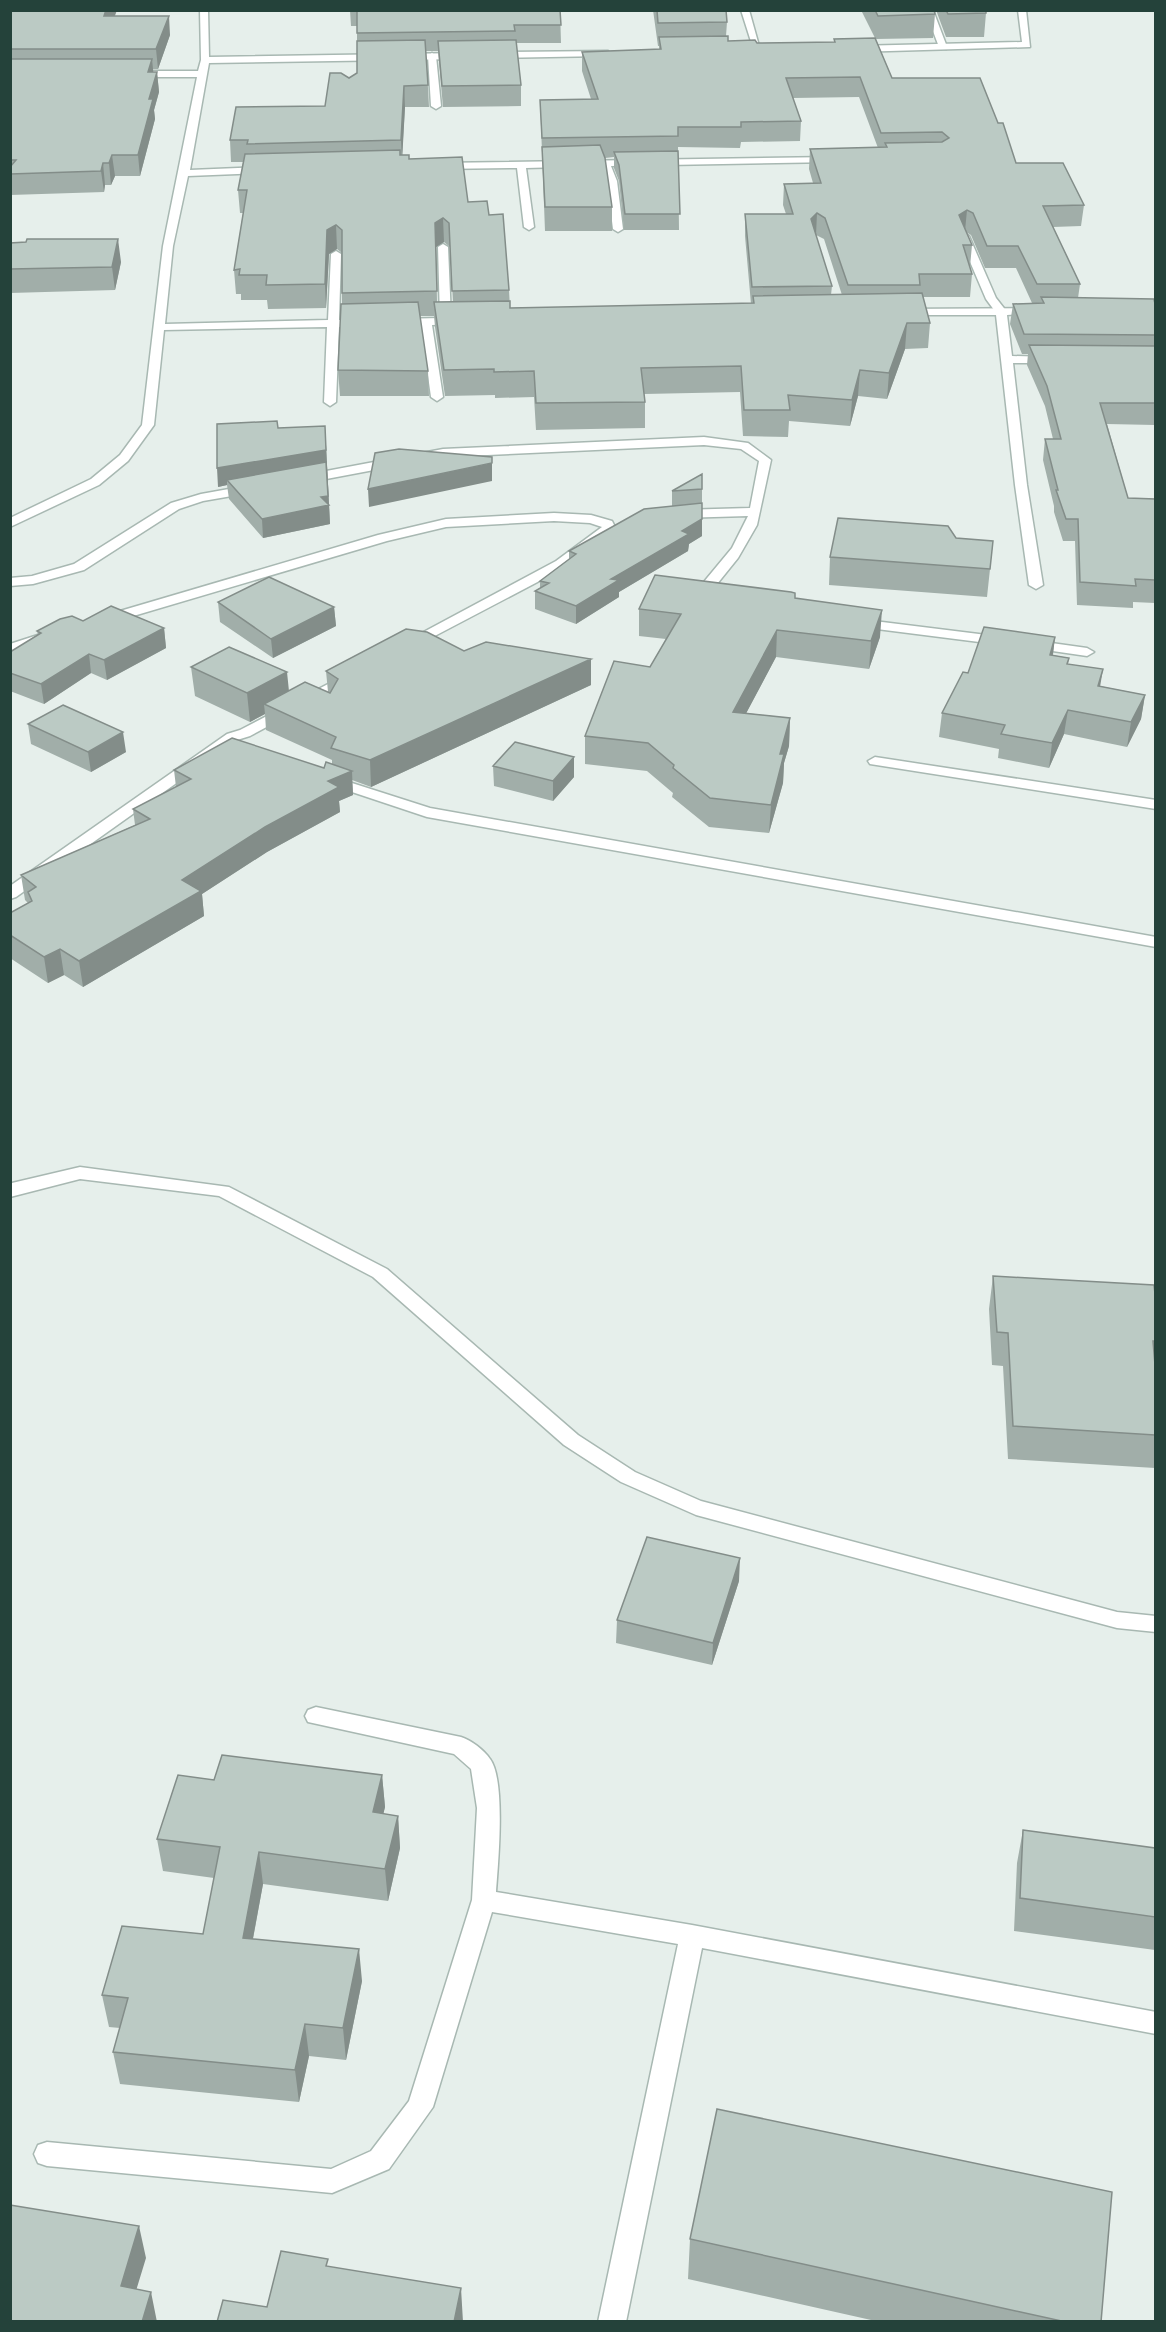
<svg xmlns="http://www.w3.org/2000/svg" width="1166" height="2332" font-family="Quicksand,sans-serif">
  <rect width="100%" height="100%" fill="#e6efeb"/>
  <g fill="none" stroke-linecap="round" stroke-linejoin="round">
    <g stroke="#a8b8b2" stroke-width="3">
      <path id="lane" d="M925 10H933L947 47 946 49 939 47Z
        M432 53 436 56 441 106 436 109 431 106 428 56Z
        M964 233 969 236 996 298 1007 312 1005 314H997L986 299 959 236Z
        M875 757 1156 800V809L870 764 868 761Z
        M330 776 430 808 1156 937V947L427 817 325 783 323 780 325 777Z"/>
    </g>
    <g stroke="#a8b8b2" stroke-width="3">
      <path id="street" d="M200 10H208L209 57 461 53 465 56 461 59 209 63 190 170 264 167 269 170 264 173 188 176 173 246 165 324 328 320 331 254 336 251 341 254 339 320H365L371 323 365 326 339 327 336 402 330 406 324 402 327 327 164 330 154 425 128 461 99 485 10 527V518L91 479 120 455 142 425 163 246 197 77H132L127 74 132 71H198L201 60Z
        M741 10H749L761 53 754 51Z
        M1018 10H1026L1030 47 855 52 851 49 855 46 1022 42Z
        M608 51 609 53 605 56 495 58 491 55 495 52Z
        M833 157 838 160 836 162 611 166 617 181 623 229 618 232 613 229 607 181 601 166 526 168 534 227 529 230 524 227 517 168 438 169 433 166 438 163Z
        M443 244 448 247 451 318 462 319 464 321 458 324 432 325 443 397 437 401 431 397 421 325H398L392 322 398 319 440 318 438 247Z
        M1037 308 1043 311 1041 313 1007 315 1012 356 1052 357 1058 360 1052 363H1013L1027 485 1043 585 1036 589 1029 585 1015 485 996 315H902L896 312 902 309Z
        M704 437 748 443 771 460 757 525 738 558 713 589 722 597 715 601 710 600 698 589 732 548 748 516 680 518 674 514 680 510 750 508 759 461 741 449 704 445 443 457 305 483 299 479 305 475 443 449Z
        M251 485 257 489 255 492 203 501 179 509 84 570 33 584 10 586V578L32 576 74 564 171 503 201 494Z
        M554 513 591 515 612 521 616 529 566 567 408 650 403 649 401 646 403 643 556 561 602 527 590 523 554 521 446 527 387 541 113 622H103L101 619 103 616 378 535 446 519Z
        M858 619 1003 637 1010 641 1003 645 853 626 851 623 853 620Z
        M44 633 51 637 49 640 10 653V644Z
        M1030 640 1087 648 1094 652 1087 656 1025 647 1023 644 1025 641Z
        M349 673 356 677 354 680 250 736 237 740 16 897 10 899V886L227 734 240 730Z
        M80 1167 229 1187 387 1269 578 1435 635 1472 701 1501 1117 1612 1156 1616V1632L1117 1628 696 1515 621 1482 564 1445 373 1277 219 1196 80 1179 10 1197 12 1183Z
        M316 1707 461 1737C471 1740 484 1750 490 1759 506 1780 498 1864 496 1892L692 1925 1156 2012V2034L702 1948 626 2322H598L678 1944 492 1912 433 2107 389 2169 332 2193 47 2166 38 2163 34 2154 38 2145 47 2142 331 2169 371 2151 409 2101 472 1900 477 1808 471 1769 454 1754 308 1722 305 1716 308 1710Z"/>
    </g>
    <use href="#lane" fill="#fff" fill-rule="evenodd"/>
    <use href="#street" fill="#fff" fill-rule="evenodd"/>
  </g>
  <path fill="#a1aea9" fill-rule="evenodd" d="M10 10H117L115 16 170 35 158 69H153V72H157L159 92 154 110 155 119 140 176H115L111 185H105L104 192 10 195Z
    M350 10H560L561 43H516L521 85V106L443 107 438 51H426L429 107H405L402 155 409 159 468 202 489 215 509 290 510 308 751 304 745 236V214H786L783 205 784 184 813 183 809 169 810 149 878 148 859 97 793 98 801 121 800 141 741 142 740 148 678 147 679 230H624L619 181 614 168V157L605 158 612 207V231H545L540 100 591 99 582 71V52L659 49V46H658L653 10H726L727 22 726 36 728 41 757 43 834 42V39L875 38 861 10H934L935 14 933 38 876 39 892 78 998 123 1016 163 1084 205 1081 226 1053 227 1080 284 1078 298 1155 304V425L1107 424 1128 498 1155 499V603L1133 602V608L1077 605 1075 541H1063L1054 512V506L1043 460 1045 439H1053L1045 406 1027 365 1028 354H1022L1010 324 1013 304 1032 303 1016 268H985L971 235 966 232 972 245 970 267 972 274 970 297H923L930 323 928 348 905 349 887 399 858 396 850 426 789 421 788 437 743 436 740 392 644 394 645 402V428L536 430 534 397 495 398V395L445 396 435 327 434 316H420L428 371 429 396H340L338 370 342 304V253L337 249 329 254 326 308 268 309 267 300H241V294H236L234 270 243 213H240L238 190 243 162H231L230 140 325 106 349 78 357 73V26H351ZM816 235 824 239 842 295H831L832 286ZM444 242 450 247 453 302H437L436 247Z
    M936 10H986V13L984 37H946Z
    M10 243 121 262 115 290 10 293Z
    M278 428 326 445 330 524 263 538 229 499 227 485 218 487Z
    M702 489V536L689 544 688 551 619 592V597L576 624 535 609V591L540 588V581L569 559V551L672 506V491Z
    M956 538 993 541 987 597 829 585 830 557Z
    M795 598 880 637 869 669 776 657 746 713 790 718 789 746 784 763 783 783 769 833 709 827 672 797 673 793 647 771 585 764V736L650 667 666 639 639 636V609Z
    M218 602 334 607 336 626 273 658 220 622Z
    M83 621 164 628 166 648 107 680 91 673 44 704 10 691V652L38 635 37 631Z
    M1055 637 1053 655 1069 658 1068 664 1100 686 1145 695 1141 719 1127 747 1064 734 1049 768 998 758 999 749 939 737 942 713 968 673Z
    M464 651 591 685 371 787 352 780 353 795 339 801 340 812 267 852 202 894 204 916 83 987 64 975 48 983 10 958V913L28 903 25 900 21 875 135 825 133 809 176 787 174 770 324 768 332 764V760L266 730 265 714 250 722 195 696 191 667 289 691 328 692 326 671Z
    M28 724 126 752 91 772 31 744Z
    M574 757V777L553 801 494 786 493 766Z
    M993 1276 1155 1294V1468L1008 1459 1003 1366 992 1365 989 1309Z
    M739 1581 712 1665 616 1643 617 1620Z
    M382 1775 385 1807 383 1814 398 1816 400 1848 388 1901 263 1884 253 1939 362 1981 346 2060 309 2056 299 2102 120 2084 113 2052 120 2028 109 2027 102 1995 203 1934 214 1878 163 1871 157 1839 214 1780Z
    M1023 1830 1155 1848V1950L1014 1931 1017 1863Z
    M690 2239 1101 2322H880L688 2279Z"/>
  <path fill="#838d89" d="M106 10H117L106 35 104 16Z
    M169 16 170 35 158 69 156 49Z
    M152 59 154 79 148 72Z
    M157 72 159 92 154 110 155 119 140 176 138 155 149 99Z
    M404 86 405 107 402 162 401 140Z
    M112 155 115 176 111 185 109 163Z
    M103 163 105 185 104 192 101 171Z
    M967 210 965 231 959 215Z
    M817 213 816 235 811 219Z
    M443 218 444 242 436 247 438 316 435 223Z
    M336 225 337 249 329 254 326 308 325 284 327 230Z
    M118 239 121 262 115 290 112 267Z
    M907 323 905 349 887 399 889 373Z
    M860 370 858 396 850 426 852 400Z
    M326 445 330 524 263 538 262 519 227 480V485L218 487 217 468Z
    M492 463V481L369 507 368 489Z
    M702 519V536L689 544 688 551 619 592V597L576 624V606L611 579 682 531Z
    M334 607 336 626 273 658 271 639Z
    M882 610 880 637 869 669 871 641Z
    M164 628 166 648 107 680 104 660Z
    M777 630 776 657 732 740 733 712Z
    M1055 637 1052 661 1050 655Z
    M89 654 91 673 44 704 41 684Z
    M591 659V685L371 787 370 760Z
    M1103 669 1099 693 1098 686Z
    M287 672 290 701 264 704 265 714 250 722 247 693Z
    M1145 695 1141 719 1127 747 1131 722Z
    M1068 710 1064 734 1049 768 1052 743Z
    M790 718 789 746 784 763 783 783 769 833 771 805 780 754Z
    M123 732 126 752 91 772 88 752Z
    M574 757V777L553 801V781Z
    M352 771 353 795 339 801 340 812 267 852 202 894 204 916 83 987 79 961 182 880 328 781Z
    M60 949 64 975 48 983 44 957Z
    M740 1558 739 1581 712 1665 713 1643Z
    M382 1775 385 1807 376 1845 373 1812Z
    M398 1816 400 1848 388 1901 385 1869Z
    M259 1852 263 1884 247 1970 243 1938Z
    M359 1949 362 1981 346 2060 343 2028Z
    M305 2024 309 2056 299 2102 295 2070Z
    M139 2226 146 2258 128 2317 121 2286Z
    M461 2288 463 2322H454Z
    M151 2292 157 2322H142Z"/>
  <path fill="#bbcac4" stroke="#838d89" stroke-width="1.5" d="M10 10H106L104 16H169L156 49H10Z
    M357 10H560L561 25H514L515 31 357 33Z
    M657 10H726L727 22 658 23Z
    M875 10H934L935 14 878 16Z
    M946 10H986V13L948 14Z
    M728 36V41L755 40 757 43 835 42 834 39 875 38 892 78H980L998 123H1003L1016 163H1063L1084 205 1043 206 1080 284H1037L1018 246H987L973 213 967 210 959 215 972 245H963L972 274H919L920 285H848L825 218 817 213 811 219 832 286 752 287 745 214H793L784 184 821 183 810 149 887 147 885 143 942 142 949 138 942 132 881 133 860 77 786 78 801 121 741 122V127H678V136L542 138 540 100 598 99 582 52 661 49 659 37Z
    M425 40 428 85 404 86 401 140 247 144 248 140H230L236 107 325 106 330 73H341L349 78 357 73V41Z
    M516 40 521 85 442 86 438 41Z
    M10 59H152L148 72H157L149 99H153L138 155H112L109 163H103L101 171 10 174V167L16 160H10Z
    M600 145 605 158 612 207H545L542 147Z
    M400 150V155H409V159L462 157 468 202 487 201 489 215 503 214 509 290 452 291 449 223 443 218 435 223 437 291 342 293V230L336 225 327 230 325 284 266 285 267 275H239L240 269 234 270 247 190H238L245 154Z
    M678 151 680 214H625L619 165 614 152Z
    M27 239H118L112 267 10 269V243L26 242Z
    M922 293 930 323H907L889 373 860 370 852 400 788 395 790 410H744L741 366 641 368 645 402 536 403 534 371 494 372V369L444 370 434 302 510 301V308L754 303 753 296Z
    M1041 297 1154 299 1155 304V335L1024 334 1013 304 1044 303Z
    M418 302 428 371 338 370 341 304Z
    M1029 345 1155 346V403H1100L1128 498 1155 499V580L1135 579 1136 586 1080 582 1078 519H1066L1056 490H1058L1045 439H1061L1047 386Z
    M277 421 278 428 325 426 326 450 217 468V424Z
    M399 449 492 457V463L368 489 375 453Z
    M326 462 328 496 321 497 329 505 262 519 227 480Z
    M702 474V489L672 491Z
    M702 503V519L682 531 689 534 611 579 619 580 576 606 535 591 549 583 540 581 576 554 569 551 644 509Z
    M838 518 948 526 956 538 993 541 990 569 830 557Z
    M655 575 791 592 795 593V598L882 610 871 641 777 630 733 712 790 718 780 754H784L771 805 710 798 673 768 674 765 648 743 585 736 614 661 650 667 681 614 639 609Z
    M269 577 334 607 271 639 218 602Z
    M111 606 164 628 104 660 89 654 41 684 10 673V652L41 633 37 631 60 619 72 616 83 621Z
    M984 627 1055 637 1050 655 1069 658 1067 664 1103 669 1098 686 1145 695 1131 722 1068 710 1052 743 1001 734 1005 725 942 713 963 672 968 673Z
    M406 629 427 632 464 651 486 642 591 659 370 760 331 748 336 737 264 704 305 682 330 693 338 679 326 671Z
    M229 647 287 672 247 693 191 667Z
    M63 705 123 732 88 752 28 724Z
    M232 738 324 768 326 762 352 771 328 781 339 787 265 827 182 880 201 891 79 961 60 949 44 957 10 935V913L32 901 28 892 36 887 21 875 150 819 133 809 191 779 174 770Z
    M515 742 574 757 553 781 493 766Z
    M993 1276 1154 1285 1155 1294V1341H1153L1155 1365V1435L1013 1426 1008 1333 997 1332Z
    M647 1537 740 1558 713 1643 617 1620Z
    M222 1755 382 1775 373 1812 398 1816 385 1869 259 1852 243 1938 359 1949 343 2028 305 2024 295 2070 113 2052 128 1998 102 1995 122 1926 203 1934 220 1847 157 1839 178 1775 214 1780Z
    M1023 1830 1155 1848V1917L1020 1898Z
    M717 2109 1112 2192 1101 2322H1066L690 2239Z
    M10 2205 139 2226 121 2286 151 2292 142 2322H10Z
    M281 2251 328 2259 326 2266 461 2288 454 2322H217L223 2300 267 2307Z"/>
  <rect width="1166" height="2332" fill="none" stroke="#24423a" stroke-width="24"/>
</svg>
